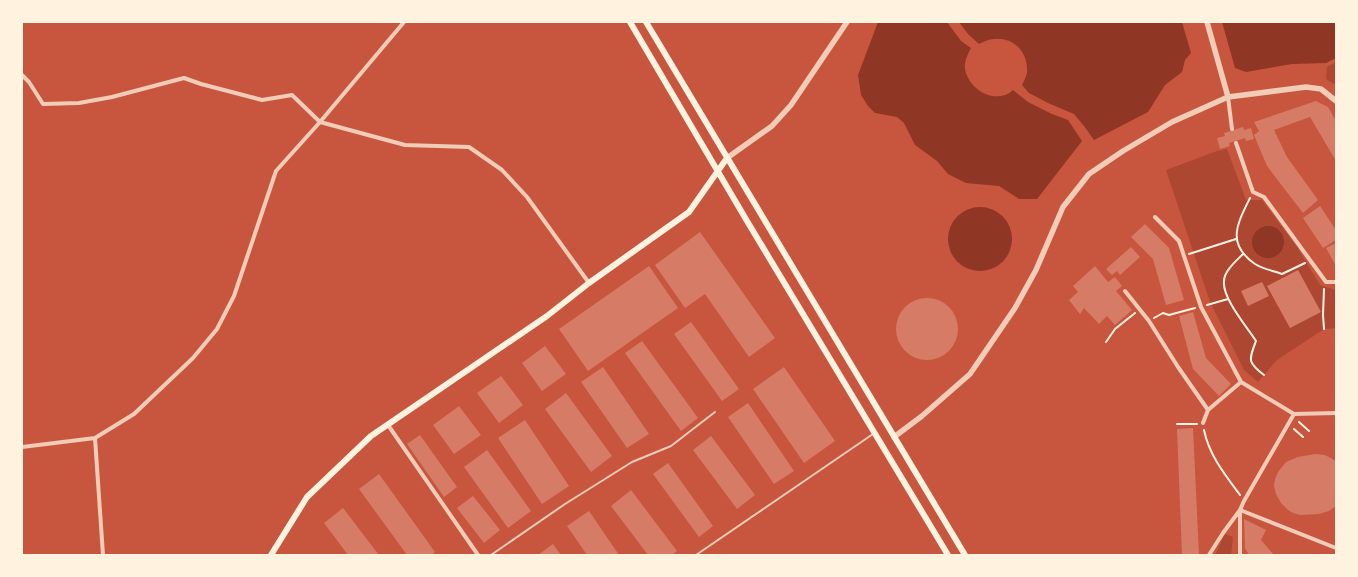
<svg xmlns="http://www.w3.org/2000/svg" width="1358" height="577" font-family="'PT Sans Narrow',sans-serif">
  <rect width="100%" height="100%" fill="#c8553d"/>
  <path fill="#ae4732" d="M1336 62V85L1326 79 1327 67Z
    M1227 149 1246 200H1262L1297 247 1320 285 1336 290V328L1324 329 1277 360 1258 382 1244 370 1210 302 1166 170 1217 151Z
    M1225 534 1233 537 1231 555H1215Z"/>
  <path fill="#8f3625" d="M878 22H947L961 41 971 48C968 54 964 61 965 69 968 86 987 101 1005 95 1008 94 1011 92 1013 90L1028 102 1052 114 1068 120 1082 141 1037 199H1019L999 186 966 183 948 174 937 161 915 145 904 123 897 117 875 113 868 106 861 95 858 75Z
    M959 22H1182L1191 53 1185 60 1182 72 1165 85 1148 112 1094 140 1084 126 1074 114 1048 103 1029 93 1022 85C1024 81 1026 77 1027 73 1029 45 1003 30 979 44L968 34Z
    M1222 22H1336V58L1326 63 1292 64 1246 72 1235 68Z
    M948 239a32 32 0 1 1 64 0a32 32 0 1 1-64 0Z
    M1252 242a16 16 0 1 1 32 0a16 16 0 1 1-32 0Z"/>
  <path fill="#d67c66" d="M1316 101 1328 107 1336 121V161L1310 117 1274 130 1287 157 1318 200 1303 213 1267 166 1254 135 1259 131 1254 122Z
    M1243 127 1244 130 1251 128 1254 139 1246 141 1245 138 1229 143 1230 146 1220 149 1217 138 1225 136 1224 133Z
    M1320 206 1336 230V240L1323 248 1303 218Z
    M1145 224 1169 248 1184 300 1166 305 1153 259 1131 237Z
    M700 232 775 338 749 357 705 294 685 308 655 265Z
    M1336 243V266L1326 248Z
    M1131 247 1140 257 1120 275 1117 271 1112 275 1106 269Z
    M649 266 678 308 588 371 559 329Z
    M1095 266 1108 282 1115 277 1122 286 1116 291 1132 310 1115 325 1107 316 1099 324 1084 308 1080 314 1069 300 1078 292 1073 286Z
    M1298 270 1321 312 1290 328 1267 286Z
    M1262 282 1269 296 1248 306 1241 291Z
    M896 329a31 31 0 1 1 62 0a31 31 0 1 1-62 0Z
    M1193 312 1206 358 1231 384 1219 396 1193 369 1179 316Z
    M691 322 739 389 722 401 674 334Z
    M642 341 698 418 681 431 625 353Z
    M545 346 566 374 542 391 522 363Z
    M603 367 649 434 627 448 581 382Z
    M784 367 835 441 804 463 753 389Z
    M501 376 523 405 499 423 477 393Z
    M566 393 612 456 591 472 545 409Z
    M748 403 794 471 774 484 728 417Z
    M459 406 481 435 454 454 433 425Z
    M525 420 569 486 542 504 498 438Z
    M1193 428 1199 555H1182L1177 429Z
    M420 435 457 487 444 497 407 444Z
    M711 436 755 495 737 509 693 450Z
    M487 450 531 511 508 528 464 467Z
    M1315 454 1325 455 1336 461V506L1329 511 1319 514 1300 515 1293 513 1288 510 1281 503 1276 494 1274 486 1275 479 1278 472 1286 462 1298 457Z
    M668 463 713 526 699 537 653 474Z
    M379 474 435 552 432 555H407L359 489Z
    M631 490 677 551 672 555H648L611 506Z
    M473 496 500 530 484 543 457 508Z
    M343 508 379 555H348L324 523Z
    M589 511 619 555H587L567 526Z
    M1244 519 1266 530 1261 540 1274 555H1249L1245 548Z
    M553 544 561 555H538Z"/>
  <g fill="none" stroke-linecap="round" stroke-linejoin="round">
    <path stroke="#fff3e0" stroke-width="2" d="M1250 198C1237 224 1226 244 1255 264 1263 269 1274 271 1282 274L1305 263
      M1189 254 1236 239
      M1243 254C1237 260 1224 271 1224 281 1222 298 1247 327 1256 341 1249 360 1247 362 1264 375
      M1324 289 1323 315 1324 329
      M1207 305 1228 299
      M1154 318 1163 313 1169 315 1195 308
      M1106 342 1115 329 1135 313
      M1299 422 1309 431
      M1177 424H1197
      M1294 429 1303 437
      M1204 430C1209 455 1225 475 1240 495"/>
    <path stroke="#f1ccb7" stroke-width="2" d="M491 555 565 504 632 462 671 446 715 412
      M696 555 873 434"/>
    <path stroke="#f1ccb7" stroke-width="4" d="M22 75 29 82 43 104 79 103 112 97 184 78 201 84 262 100 292 95 320 122 405 145 469 147 502 170 527 197 589 283
      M1228 97 1232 129
      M1236 143 1253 192 1264 197 1326 282H1336
      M1155 217 1179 241 1201 307 1241 382 1294 414 1336 413
      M1125 291 1149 321 1178 367 1208 410
      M1294 414 1244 501 1240 510 1336 548
      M1203 423 1208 410 1241 382
      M388 425 478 555
      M95 438 103 555
      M22 447 95 438 134 414 193 358 217 329 234 296 276 171 320 122 404 22
      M1209 555 1223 533 1240 510V555"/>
    <path stroke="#f1ccb7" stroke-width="5.5" d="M1207 22 1228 97 1306 87 1321 89 1336 101
      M727 158 772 126 791 105 847 22
      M894 437 922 416 970 374 1015 308 1036 270 1063 207 1089 174 1123 151 1172 122 1228 97"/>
    <path stroke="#fff3e0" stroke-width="6" d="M630 22 747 221 948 555
      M646 22 965 555
      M271 555 307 497 371 436 547 316 589 283 689 212 727 158"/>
  </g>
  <rect width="1358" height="577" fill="none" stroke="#fff3e0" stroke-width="46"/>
</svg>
